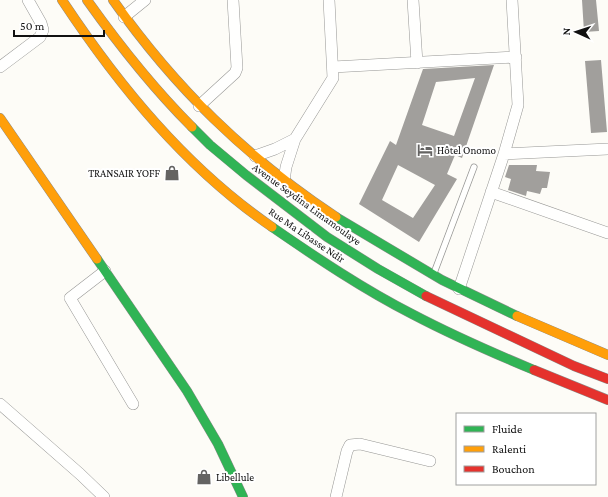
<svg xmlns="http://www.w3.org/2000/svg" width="608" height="497" font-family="'Crimson Pro',serif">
  <rect width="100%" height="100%" fill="#fdfcf7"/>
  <path fill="#a19f9c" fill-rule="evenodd" d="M582 0H596L599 31 584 32Z
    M601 60 607 132 591 133 585 61Z
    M494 65 462 158 455 155 447 174 457 179 419 242 359 204 390 141 396 145 423 69ZM475 78 454 136 422 125 436 82ZM398 165 435 185 413 218 382 200Z
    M509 165H537L536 171 550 172 547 188H542L540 194 527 191 526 196 508 190 511 179 505 177Z"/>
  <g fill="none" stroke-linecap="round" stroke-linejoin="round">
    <g stroke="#979795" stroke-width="7">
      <path id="lane" d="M434 273 474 167"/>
    </g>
    <g stroke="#979795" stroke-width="12">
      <path id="street" d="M413 0 417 63
        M124 17 145 0
        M0 67 40 37 43 30 41 23 28 0
        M333 67 516 57
        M199 106 235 73 237 68 233 0
        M504 154 608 149
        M255 156 275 149 295 139
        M284 181 286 167 295 139 333 78 329 0
        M491 192 608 233
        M105 271 70 298 133 404
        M459 289 504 154 518 105 512 0
        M0 404 80 474 104 497
        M336 497 347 451 350 445 360 444 430 461"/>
    </g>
    <g stroke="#8e8d8b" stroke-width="10">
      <path id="fast" d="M192 127 210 145 246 175 327 237 378 269 426 296
        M336 217 442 280 517 316
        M272 227C317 258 363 289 412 314 452 335 493 353 534 370
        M97 259 187 391 218 444 243 497"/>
    </g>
    <g stroke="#8e8d8b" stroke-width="10">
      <path id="slow" d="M62 0C119 86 186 168 272 227
        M87 0C119 45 153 88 192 127
        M113 0C175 88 246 157 336 217
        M0 118 97 259
        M517 316 608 355"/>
    </g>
    <g stroke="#8e8d8b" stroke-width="10">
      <path id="jam" d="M426 296 574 366 608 379
        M534 370 608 400"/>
    </g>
    <use href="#lane" stroke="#fffffe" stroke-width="5.5"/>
    <use href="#street" stroke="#fffffe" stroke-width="11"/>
    <use href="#fast" stroke="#30b455" stroke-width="9"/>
    <use href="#slow" stroke="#ff9f0a" stroke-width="9"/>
    <use href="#jam" stroke="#e5322d" stroke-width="9"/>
  </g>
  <defs>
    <g id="hotel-bare" transform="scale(1.2)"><path d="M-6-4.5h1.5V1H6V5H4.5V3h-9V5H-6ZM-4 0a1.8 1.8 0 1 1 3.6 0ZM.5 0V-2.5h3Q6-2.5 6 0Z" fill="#646362" stroke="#fff" stroke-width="2.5" paint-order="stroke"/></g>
    <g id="shop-bare" transform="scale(1.2)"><path d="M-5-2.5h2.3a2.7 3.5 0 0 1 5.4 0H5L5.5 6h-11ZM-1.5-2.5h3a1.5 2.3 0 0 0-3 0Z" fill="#646362" stroke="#fff" stroke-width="2.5" paint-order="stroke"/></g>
  </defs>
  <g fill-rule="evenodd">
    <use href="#hotel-bare" x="425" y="150"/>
    <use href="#shop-bare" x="172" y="173"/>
    <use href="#shop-bare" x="204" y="477"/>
  </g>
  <g text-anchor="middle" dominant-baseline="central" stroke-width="4" stroke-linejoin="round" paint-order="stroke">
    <g font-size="11" fill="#111" stroke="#fff" text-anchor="start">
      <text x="437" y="150">Hôtel Onomo</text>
      <text x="160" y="173" text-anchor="end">TRANSAIR YOFF</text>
      <text x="216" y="477">Libellule</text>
    </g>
    <g font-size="11" fill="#111" stroke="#fff">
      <text transform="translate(307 204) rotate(36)">Avenue Seydina Limamoulaye</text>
      <text transform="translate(307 235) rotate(34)">Rue Ma Libasse Ndir</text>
    </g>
  </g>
  <rect x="456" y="413" width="140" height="72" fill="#ffffff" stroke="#a0a0a0"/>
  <rect x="464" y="426" width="20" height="6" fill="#30b455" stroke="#a0a0a0"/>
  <text x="492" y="433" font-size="12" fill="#111111">Fluide</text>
  <rect x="464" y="446" width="20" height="6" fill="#ff9f0a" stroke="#a0a0a0"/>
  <text x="492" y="453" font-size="12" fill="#111111">Ralenti</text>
  <rect x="464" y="466" width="20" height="6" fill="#e5322d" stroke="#a0a0a0"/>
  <text x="492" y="473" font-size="12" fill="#111111">Bouchon</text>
  <g transform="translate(576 32) rotate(273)" stroke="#ffffff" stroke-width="3" paint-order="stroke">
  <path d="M0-3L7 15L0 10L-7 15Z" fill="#111111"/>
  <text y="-6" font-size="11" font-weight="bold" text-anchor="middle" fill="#111111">N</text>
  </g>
  <path d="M14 30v6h90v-6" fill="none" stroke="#111111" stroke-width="2"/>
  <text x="20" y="30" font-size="12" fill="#111111" stroke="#ffffff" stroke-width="3" paint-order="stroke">50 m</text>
</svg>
